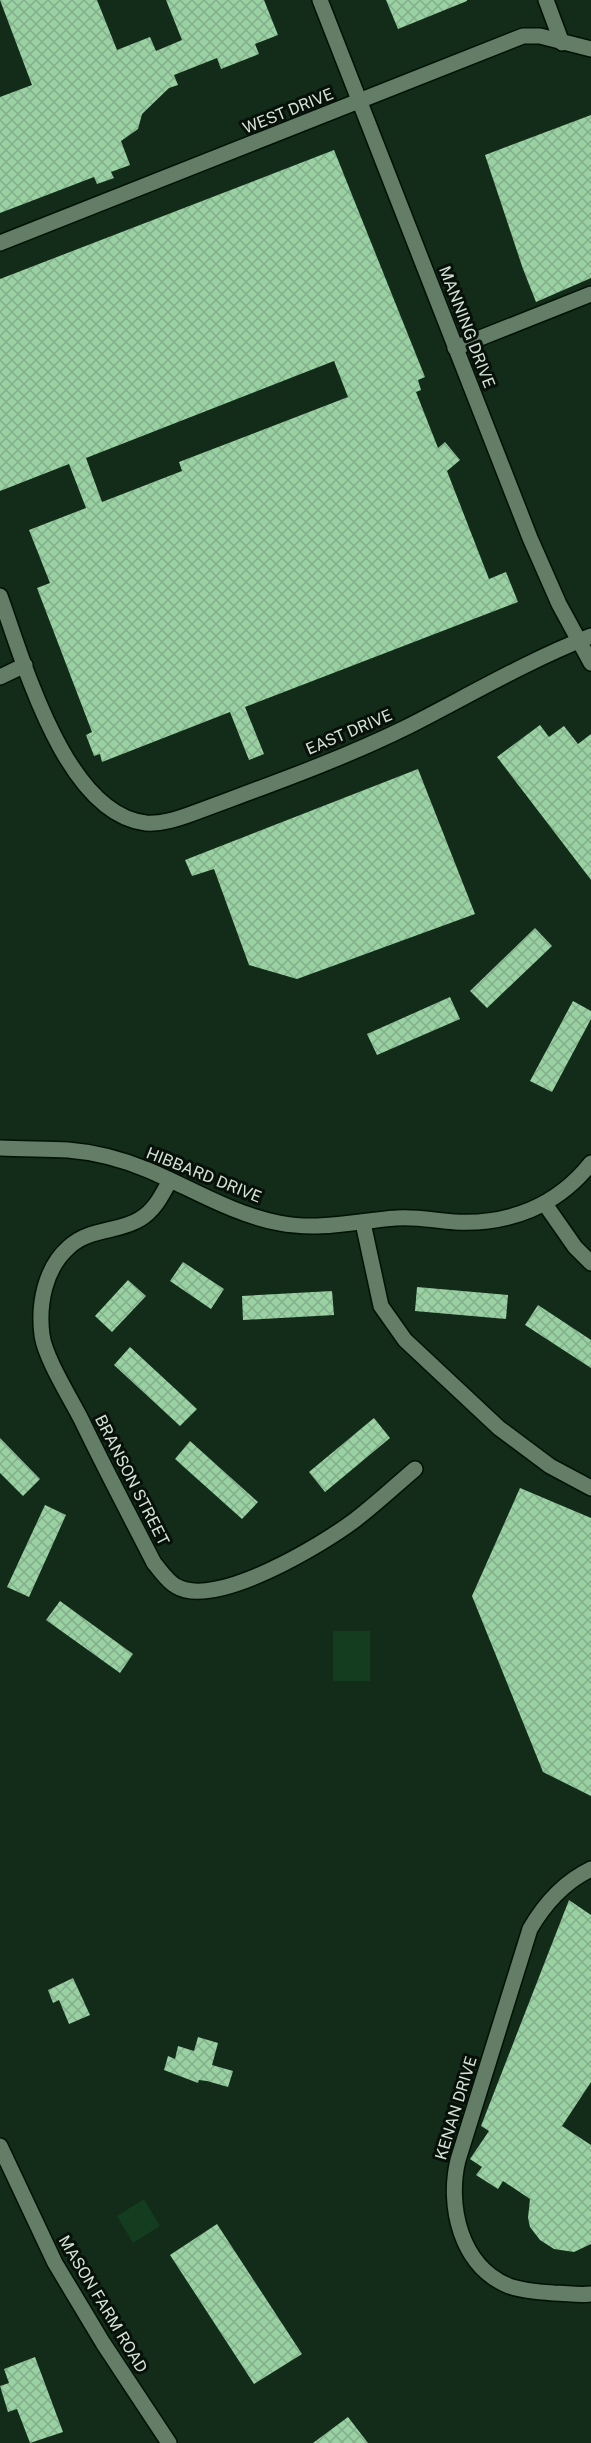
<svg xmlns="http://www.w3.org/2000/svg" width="591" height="2443" font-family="'Public Sans',sans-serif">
  <defs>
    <pattern id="building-cross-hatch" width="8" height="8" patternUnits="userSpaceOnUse" patternTransform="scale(1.5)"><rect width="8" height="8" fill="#99d1a3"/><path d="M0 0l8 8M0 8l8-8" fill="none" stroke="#83ae8a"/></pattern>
  </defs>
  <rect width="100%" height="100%" fill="#132b19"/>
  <path fill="#143c1e" d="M333 1631H370V1681H333Z
    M144 2199 160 2226 133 2243 117 2216Z"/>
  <path fill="url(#building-cross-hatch)" fill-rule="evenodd" d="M0 0H97L117 50 150 37 156 51 182 40 166 0H264L278 35 255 44 259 54 221 69 217 58 174 75 178 85 169 88 142 114 138 129 121 141 130 165 111 172 114 178 97 184 94 177 0 213V97L32 85Z
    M386 0H467V1L398 29Z
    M591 115V278L536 302 523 269 485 155Z
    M334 150 425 377 418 380 421 390 416 392 438 448 445 442 460 460 447 471 489 579 506 572 518 602 245 707 264 754 249 760 230 712 102 762 100 754 94 756 86 735 92 732 37 588 50 583 29 530 86 508 69 464 0 491V279ZM334 361 348 397 179 462 182 471 102 502 86 458Z
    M540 725 549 737 564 726 578 744 591 734V880L497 757Z
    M418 769 475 914 297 979 249 965 214 869 192 876 185 860Z
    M535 928 552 946 487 1008 470 991Z
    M450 997 460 1019 377 1055 367 1034Z
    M573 1001 591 1011V1019L552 1092 530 1081Z
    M183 1262 224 1289 211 1309 170 1281Z
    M128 1280 146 1296 112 1332 95 1316Z
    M417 1287 508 1295 506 1319 415 1311Z
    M332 1291 334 1315 243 1320 242 1296Z
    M538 1305 591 1340V1368L525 1325Z
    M130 1347 197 1409 180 1426 114 1365Z
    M374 1418 390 1438 325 1492 309 1472Z
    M0 1438 40 1479 23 1496 0 1473Z
    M190 1441 258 1502 242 1519 175 1459Z
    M520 1488 591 1518V1796L543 1772 472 1596Z
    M45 1505 66 1515 29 1597 7 1587Z
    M60 1601 133 1654 120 1673 46 1620Z
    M569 1900 591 1915V2082L562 2126 591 2145V2244L574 2252 554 2249 540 2240 530 2227 528 2218 530 2199 503 2181 498 2189 476 2175 482 2167 470 2159 489 2131 481 2126Z
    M73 1978 90 2015 69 2024 59 2000 53 2003 48 1990Z
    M198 2037 218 2043 212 2065 233 2071 228 2087 207 2081 199 2080 198 2083 164 2070 168 2056 175 2059 178 2046 194 2051Z
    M217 2224 302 2354 254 2384 170 2255Z
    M35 2357 63 2432 30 2443 17 2409 8 2412 0 2386 9 2383 4 2369Z
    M348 2417 368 2443H313Z"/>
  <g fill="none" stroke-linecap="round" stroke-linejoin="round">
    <g stroke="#001304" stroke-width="18">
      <path id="minor" d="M546 0 562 43
        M0 243 523 36H540L591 49
        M455 348 591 294
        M0 596C24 662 65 814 146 823 162 824 177 819 191 814 263 787 338 761 407 727 468 696 527 661 591 636
        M0 677 25 665
        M0 1148C23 1149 46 1149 68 1150 94 1152 124 1160 148 1170 191 1188 232 1214 279 1223 320 1231 356 1221 396 1218 416 1216 436 1221 455 1222 509 1225 557 1206 591 1163
        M170 1180C162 1195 155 1210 140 1219 120 1232 89 1228 69 1247 45 1268 38 1304 42 1335 45 1358 71 1399 82 1421 105 1469 130 1516 154 1563 161 1571 167 1581 176 1586 215 1610 323 1544 355 1520 376 1504 395 1486 415 1469
        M545 1204 575 1247 591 1263
        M363 1223 381 1306 405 1340 499 1428 550 1466 591 1488
        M591 1869C564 1882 545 1903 530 1929L458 2160C447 2205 460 2266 509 2286 523 2291 539 2292 554 2293 566 2293 579 2296 591 2294
        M0 2146 55 2263 103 2343 169 2443"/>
    </g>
    <g stroke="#001304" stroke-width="18">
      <path id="tertiary" d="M320 0 530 538 559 604 591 663"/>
    </g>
    <use href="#minor" stroke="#637d67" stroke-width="15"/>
    <use href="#tertiary" stroke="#637d67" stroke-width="15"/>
  </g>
  <g text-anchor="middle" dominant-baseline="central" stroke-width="6" stroke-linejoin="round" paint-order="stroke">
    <g font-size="16" fill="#d5e3d7" stroke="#071109">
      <text transform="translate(288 111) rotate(-22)">WEST DRIVE</text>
      <text transform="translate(467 327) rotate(69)">MANNING DRIVE</text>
      <text transform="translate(349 732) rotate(-23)">EAST DRIVE</text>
      <text transform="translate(204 1175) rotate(22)">HIBBARD DRIVE</text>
      <text transform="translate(132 1480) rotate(63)">BRANSON STREET</text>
      <text transform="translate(456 2108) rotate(-73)">KENAN DRIVE</text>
      <text transform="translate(103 2304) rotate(59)">MASON FARM ROAD</text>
    </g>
  </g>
</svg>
